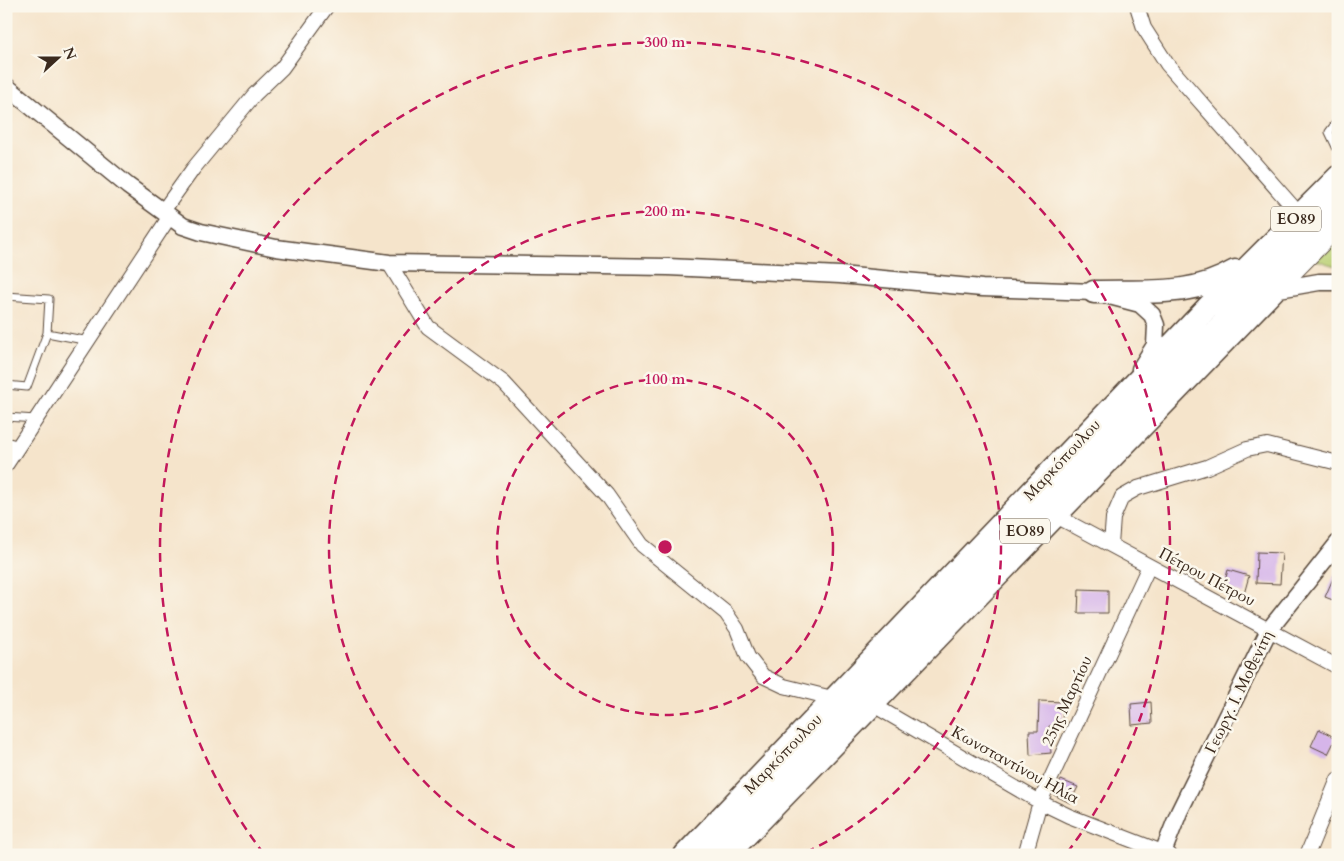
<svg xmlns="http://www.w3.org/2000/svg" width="1344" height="861" font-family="Cardo,serif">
  <rect width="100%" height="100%" fill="#fbf7ec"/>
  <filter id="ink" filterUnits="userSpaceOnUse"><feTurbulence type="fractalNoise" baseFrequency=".02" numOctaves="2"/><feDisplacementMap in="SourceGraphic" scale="10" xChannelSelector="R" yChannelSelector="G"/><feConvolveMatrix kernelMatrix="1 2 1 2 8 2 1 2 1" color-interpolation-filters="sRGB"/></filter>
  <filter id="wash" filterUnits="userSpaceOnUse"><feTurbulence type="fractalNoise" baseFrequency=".0096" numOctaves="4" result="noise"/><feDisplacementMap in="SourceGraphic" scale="20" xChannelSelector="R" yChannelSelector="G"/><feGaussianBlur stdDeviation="1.12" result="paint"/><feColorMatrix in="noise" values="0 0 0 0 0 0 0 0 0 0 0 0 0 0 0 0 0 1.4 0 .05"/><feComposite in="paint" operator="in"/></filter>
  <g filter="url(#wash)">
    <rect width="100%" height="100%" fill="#f5e4cb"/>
    <path fill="#bacf73" stroke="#7a7c48" d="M1338 229V267L1310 258Z"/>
    <g id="blocks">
      <path fill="#d6b5ea" d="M1257 552 1282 553 1280 584 1256 583Z
        M1338 567V602L1325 597Z
        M1228 570 1249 576 1244 594 1223 588Z
        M1079 589 1108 590V613H1078Z
        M1039 701 1063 702 1062 726H1049L1051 753 1030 755 1029 731H1038Z
        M1151 702 1152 723 1132 725 1131 704Z
        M1319 729 1336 738 1328 754 1311 746Z
        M1061 780 1078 787 1070 803 1054 795Z"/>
    </g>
  </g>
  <g filter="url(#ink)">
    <use href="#blocks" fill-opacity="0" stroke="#574638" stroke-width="1"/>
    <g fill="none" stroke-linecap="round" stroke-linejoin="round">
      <g stroke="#574638" stroke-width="9">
        <path id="service" d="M1338 120 1329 132 1338 151
          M6 296 49 299 47 333 27 387 6 385
          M47 333 89 341
          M6 417 36 419
          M6 441 20 445"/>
      </g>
      <g stroke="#574638" stroke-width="16">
        <path id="minor" d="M1137 6 1144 28 1167 64 1300 215
          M163 211 193 169 254 95 282 68 327 6
          M389 263 428 327 504 383 607 495 642 545 726 613 737 629 748 657 763 676 784 686 836 699
          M1279 289 1338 229
          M6 465 170 216
          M1060 518 1338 667
          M1111 545 1113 518 1122 497 1138 488 1207 467 1247 449 1267 445 1338 463
          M875 706 1040 802 1069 816 1170 855
          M1025 855 1040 802 1149 566
          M1307 855 1338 779"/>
      </g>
      <g stroke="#574638" stroke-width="19">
        <path id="tertiary" d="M6 86 128 186 183 226 201 232 276 248 389 263 668 267 840 275 982 288 1094 292 1140 304 1152 315 1156 325 1155 345 1140 369
          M731 855 1279 289 1319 282H1338
          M1162 855 1179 812 1269 630 1338 543"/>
      </g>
      <g stroke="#574638" stroke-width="25">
        <path id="trunk" d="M1094 292C1145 290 1189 298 1235 271
          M685 855 1207 308 1338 177
          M710 855 1338 204"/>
      </g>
      <use href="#service" stroke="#fff" stroke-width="7"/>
      <use href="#minor" stroke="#fff" stroke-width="14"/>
      <use href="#tertiary" stroke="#fff" stroke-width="16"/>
      <use href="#trunk" stroke="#fff" stroke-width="22"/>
    </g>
  </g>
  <g fill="none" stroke="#c2185b" stroke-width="2.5" stroke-dasharray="9 6">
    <circle cx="665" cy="547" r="168"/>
    <path d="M528 854A336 336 0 1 1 802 854"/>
    <path d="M264 854A505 505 0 1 1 1066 854"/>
  </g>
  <g text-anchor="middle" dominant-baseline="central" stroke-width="5" stroke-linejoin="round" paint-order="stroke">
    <g fill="#fbf7ec" stroke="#75685c" stroke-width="1">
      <rect x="1271" y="206.5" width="50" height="25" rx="4"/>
      <rect x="1000" y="518.5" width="50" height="25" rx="4"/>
    </g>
    <g font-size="15" font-weight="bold" fill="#3b2a1e">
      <text x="1296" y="219">ΕΟ89</text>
      <text x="1025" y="531">ΕΟ89</text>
    </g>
    <g font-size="16" fill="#3b2a1e" stroke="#fbf7ec">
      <text transform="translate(1062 460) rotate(-47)">Μαρκόπουλου</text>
      <text transform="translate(1207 577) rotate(28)">Πέτρου Πέτρου</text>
      <text transform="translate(1239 692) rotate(-64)">Γεωργ. Ι. Μοθενίτη</text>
      <text transform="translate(1067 701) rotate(-65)">25ης Μαρτίου</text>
      <text transform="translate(783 754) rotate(-46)">Μαρκόπουλου</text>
      <text transform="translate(1015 765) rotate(29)">Κωνσταντίνου Ηλία</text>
    </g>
  </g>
  <circle cx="665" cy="547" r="8" fill="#c2185b" stroke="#fbf7ec" stroke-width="2.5"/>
  <g font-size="15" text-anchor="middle" font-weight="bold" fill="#c2185b" stroke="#fbf7ec" stroke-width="5" stroke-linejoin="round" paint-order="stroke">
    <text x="665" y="47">300 m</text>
    <text x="665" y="216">200 m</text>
    <text x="665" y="384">100 m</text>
  </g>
  <rect width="1344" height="861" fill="none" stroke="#fbf7ec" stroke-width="25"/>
  <g transform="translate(58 58) rotate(69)" stroke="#fbf7ec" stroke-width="4" paint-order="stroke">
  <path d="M0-4L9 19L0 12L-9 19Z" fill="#3b2a1e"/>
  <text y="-8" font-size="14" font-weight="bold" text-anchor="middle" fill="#3b2a1e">N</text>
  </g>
</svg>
